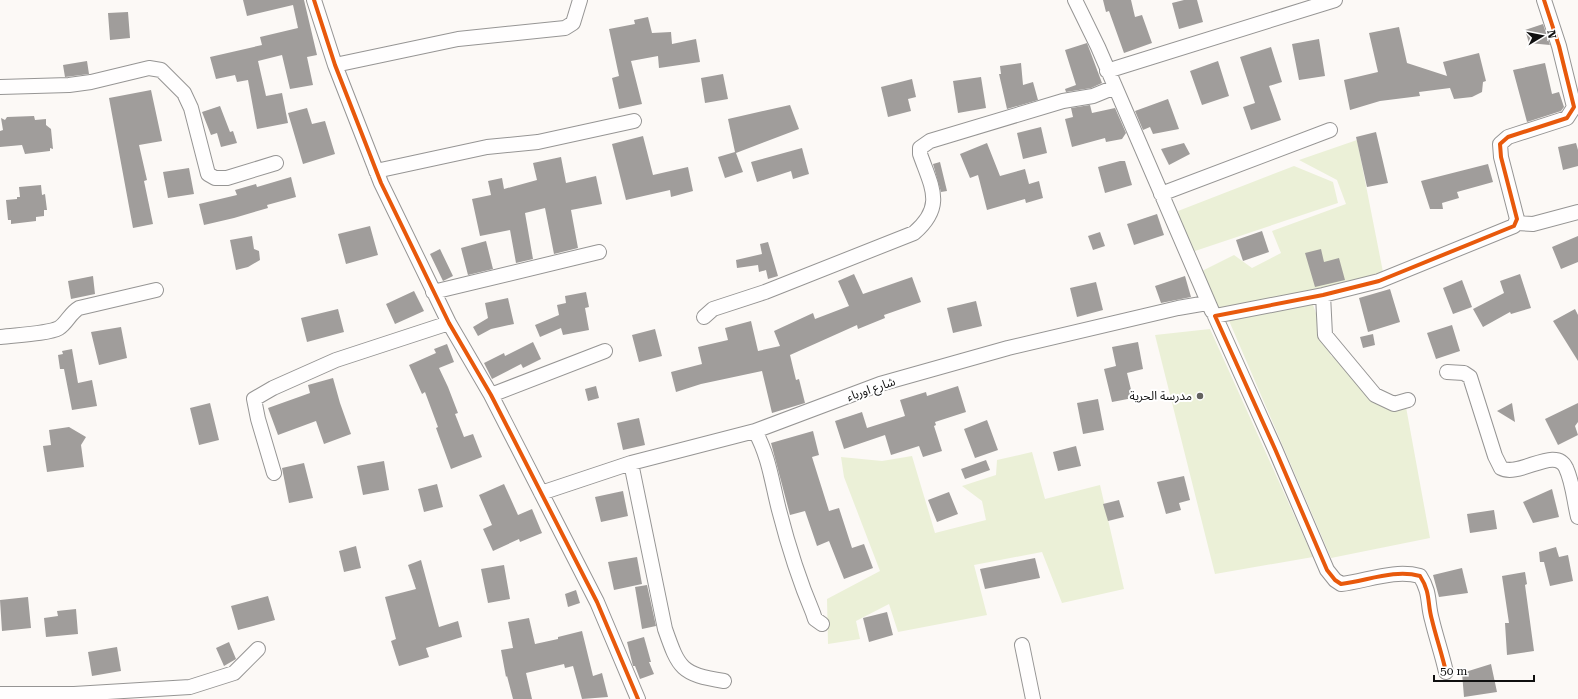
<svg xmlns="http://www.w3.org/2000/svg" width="1578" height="699" font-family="'Roboto Serif','Noto Sans Arabic',serif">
  <rect width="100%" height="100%" fill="#fcf9f6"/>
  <path fill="#ebf0d7" d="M1357 140 1383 272 1319 291 1218 311 1202 271 1234 255 1252 268 1281 253 1272 231 1346 204 1337 180 1299 160Z
    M1294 166 1333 182 1338 203 1189 253 1178 211Z
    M1311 299 1331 356 1338 358 1372 402 1386 400 1406 407 1430 538 1331 558 1227 316Z
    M1210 329 1313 557 1215 574 1155 335Z
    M1032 452 1045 499 1100 485 1124 589 1062 603 1042 552 974 565 987 615 898 632 889 604 856 621 860 639 828 644 827 599 880 571 844 477 841 457 882 461 912 456 935 533 986 520 982 501 962 486 996 475 997 460Z"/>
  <path fill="#a09d9b" d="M243 0H304L317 55 307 57 313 85 290 89 282 55 258 61 266 96 282 93 288 123 257 129 248 80 237 82 235 75 216 79 210 57 262 45 260 37 298 28 293 5 247 16Z
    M1103 0H1131L1135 17 1142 15 1152 43 1124 53 1109 11 1106 12Z
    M1184 0H1197L1203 22 1179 29 1172 3Z
    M128 12 130 38 110 40 108 13Z
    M648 17 652 33 671 32 672 44 696 39 700 62 659 68 658 56 631 61 642 104 619 109 612 78 619 76 609 29 635 24 634 20Z
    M1543 24 1550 45 1529 43 1525 30Z
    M1399 27 1407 63 1447 76 1443 62 1479 53 1486 81 1483 82 1482 92 1472 97 1454 99 1450 88 1419 92 1420 96 1380 101 1350 110 1344 80 1378 72 1369 33Z
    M1319 39 1325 76 1299 80 1292 44Z
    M1087 43 1102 83 1091 88 1066 92 1065 89 1076 85 1065 50Z
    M1271 47 1282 82 1269 86 1281 120 1251 130 1243 107 1255 103 1240 57Z
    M87 61 89 74 65 77 63 65Z
    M1218 61 1229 96 1202 105 1190 71Z
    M1021 63 1023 85 1033 82 1038 100 1007 109 999 74H1001L1000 66Z
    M1545 63 1552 94 1559 92 1564 107 1561 111 1527 122 1513 70Z
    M723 74 728 99 705 103 701 78Z
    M981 77 986 108 958 113 953 81Z
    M912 79 916 97 908 99 911 111 888 117 881 87Z
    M151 90 162 141 139 145 147 180 144 181 153 224 133 228 109 98Z
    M1168 99 1179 129 1153 134 1150 127 1143 130 1135 111Z
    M790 105 799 129 736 153 743 172 725 178 718 157 735 152 728 119Z
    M1090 105 1092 113 1115 108 1126 133 1122 139 1106 142 1105 138 1072 147 1065 119 1073 117 1071 108Z
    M220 106 230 132 233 131 237 143 221 147 217 133 211 135 202 112Z
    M307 108 312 124 325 121 335 154 303 164 288 113Z
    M34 116 35 120 46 119V125L51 129 53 149 50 148V151L25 154 22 145 0 147V131L3 130 1 118 5 120 7 117Z
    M1041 127 1047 153 1023 159 1017 133Z
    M1376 132 1388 183 1367 187 1356 137Z
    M643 136 653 175 688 167 693 191 671 197 670 190 626 200 612 144Z
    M987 143 1000 176 1025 169 1029 184 1039 181 1043 198 1026 203 1025 199 987 210 978 175 970 178 960 154Z
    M1184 143 1190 154 1169 165 1161 149Z
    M1576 143 1578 150V166L1563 170 1558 147Z
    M802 148 809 174 793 179 791 171 757 182 751 162Z
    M561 157 566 183 596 176 602 204 571 210 578 248 554 254 545 208 525 213 533 259 516 263 510 230 480 236 472 199 491 195 488 181 502 178 504 189 537 180 533 163Z
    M1120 161H1125L1132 185 1105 193 1098 167Z
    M940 162 947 191 941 192 933 164Z
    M1488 164 1493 182 1457 192 1459 198 1442 203 1443 209H1430L1421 181Z
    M189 168 194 194 168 198 163 172Z
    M291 177 296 197 267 205 268 208 234 218 204 225 199 204 237 195 235 190 256 184 257 187Z
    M41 185 42 195 45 194 47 210H44V216L36 217V221L11 224V220H8L6 200 17 199V197H20L19 187Z
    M1157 214 1164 235 1134 245 1127 224Z
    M370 226 378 255 346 264 338 234Z
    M1262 231 1269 252 1243 261 1236 240Z
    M1100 232 1105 246 1093 250 1088 236Z
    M252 236 254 249 259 251 260 260 248 267 236 270 230 240Z
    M1578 236V262L1561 269 1552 247Z
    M486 241 493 269 468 275 461 248Z
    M768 242 778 276 768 279 766 270 759 272 758 265 737 268 736 260 762 254 760 244Z
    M440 249 453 276 443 281 430 254Z
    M1321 249 1324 262 1339 258 1345 280 1315 287 1305 253Z
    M854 274 863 294 912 277 921 302 884 315 885 318 858 329 857 325 790 355 796 380 799 379 805 403 772 413 762 371 701 384 676 392 671 372 702 364 698 347 728 340 725 328 751 321 758 351 780 346 774 331 813 313 815 319 849 306 838 281Z
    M1520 274 1531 308 1511 314 1510 312 1483 327 1473 309 1504 293 1500 281Z
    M93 276 95 294 71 299 68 281Z
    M1185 276 1191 297 1161 303 1155 286Z
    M1462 280 1472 307 1453 314 1443 288Z
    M1096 282 1103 310 1077 317 1070 288Z
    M1390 289 1400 322 1368 332 1359 298Z
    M414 291 424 311 395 324 386 304Z
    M586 292 589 307 585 308 589 330 563 335 561 328 540 337 535 325 559 315 557 305 566 303 565 296Z
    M508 298 514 324 491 329 478 336 473 327 488 318 485 303Z
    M976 301 982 326 953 333 947 308Z
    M338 309 344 332 307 342 301 318Z
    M1575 309 1578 315V361L1553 321Z
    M1452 325 1460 351 1436 359 1427 333Z
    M121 327 127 358 99 365 91 332Z
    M655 329 662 356 639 362 632 335Z
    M1373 334 1375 345 1363 348 1360 337Z
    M533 342 541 359 523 368 521 364 492 379 484 363 504 353 505 356Z
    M1138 342 1143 369 1127 373 1133 398 1112 402 1104 369 1116 366 1112 347Z
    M447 344 454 362 439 368 448 387 458 413 455 414 464 437 473 434 482 457 451 469 436 428 438 427 425 392 422 394 409 365 436 353 434 349Z
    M72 349 78 383 92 380 97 406 72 410 64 369H60L58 355 63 354 62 351Z
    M333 378 340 403 351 434 324 444 316 421 278 435 268 408 310 393 308 385Z
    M596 386 599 398 588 401 585 389Z
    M958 386 966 412 935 422 936 425 934 426 942 451 923 457 919 446 891 455 885 435 844 449 835 421 862 412 867 428 905 416 900 400 926 392 927 396Z
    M1098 399 1104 430 1083 434 1077 403Z
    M210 403 219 440 199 445 190 408Z
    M1512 403 1515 422 1497 411Z
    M1578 403V422L1575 426 1578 435 1558 445 1545 419Z
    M639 418 645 445 623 450 617 423Z
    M987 420 998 450 975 458 964 429Z
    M69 427 86 437 81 445 84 467 47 472 43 446 51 445 49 430Z
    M813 431 819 455 812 457 829 511 839 508 852 548 864 544 873 568 844 579 829 541 817 546 805 511 790 515 771 443Z
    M1076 446 1081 466 1058 471 1053 452Z
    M986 460 990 470 965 479 961 469Z
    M384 461 389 490 363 495 357 466Z
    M304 463 313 498 289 503 282 468Z
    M1184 476 1190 500 1179 503 1181 510 1166 514 1157 482Z
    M437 484 443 507 424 512 418 489Z
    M504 484 518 515 532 509 542 533 520 542 519 539 493 551 483 529 492 525 479 495Z
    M1552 489 1559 517 1533 523 1523 502Z
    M623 491 628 516 601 522 595 497Z
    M949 492 958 514 937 522 928 500Z
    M1119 500 1124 517 1108 521 1103 504Z
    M1494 510 1497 529 1470 533 1467 514Z
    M356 546 361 568 344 572 339 551Z
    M1556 547 1559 557 1568 555 1573 581 1550 586 1544 562H1540L1539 552Z
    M637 557 642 584 614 590 608 562Z
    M1035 558 1040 578 985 589 980 569Z
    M421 560 439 627 458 621 462 637 426 648 429 657 399 666 391 641 396 639 385 597 416 589 408 565Z
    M504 565 510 599 488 603 481 569Z
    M1462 568 1468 593 1439 597 1433 575Z
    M1525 572 1527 584 1525 585 1534 651 1507 655 1505 623H1509L1502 576Z
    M647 585 656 626 642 629 635 587Z
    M576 590 580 603 568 607 565 594Z
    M268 596 275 620 238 630 231 606Z
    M28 597 31 628 2 631 0 600Z
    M76 609 78 634 46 637 44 618 58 616 57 611Z
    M887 612 893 635 869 642 863 618Z
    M529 618 535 644 558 639V637L582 631 593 676 602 673 608 697 582 699 573 666 565 668 564 664 526 673 532 699H513L507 676 506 677 501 650 513 648 508 622Z
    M644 637 651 662H649L654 674 640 679 635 666H633L627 642Z
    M229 642 236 659 224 666 216 648Z
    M117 647 121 671 92 676 88 652Z
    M1491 664 1497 692 1464 697 1462 673Z"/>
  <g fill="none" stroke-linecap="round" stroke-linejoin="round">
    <g stroke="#969594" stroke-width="16">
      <path id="minor" d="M314 0 335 65 381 183 449 323 491 395 597 602 638 699
        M1075 0 1098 47 1212 311
        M335 65 458 39 565 28 573 23 580 0
        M1107 71 1335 0
        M0 87 69 85 91 82 149 68 161 70 184 93 191 108 208 174 215 178H227L276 163
        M376 171 487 147 538 142 634 121
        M1161 194 1330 130
        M1516 223 1533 224 1578 212
        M433 292 599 252
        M1323 295 1325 335 1375 395 1394 404 1408 400
        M704 317 713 309 765 292 914 233C945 206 932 188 920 154V148L930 141 1063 101 1093 96 1115 87
        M0 337C14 335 48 334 59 328 67 323 70 313 79 308L156 290
        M1447 372 1464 373 1470 377 1495 456 1501 468C1519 478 1556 445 1566 468 1573 483 1574 501 1578 517
        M491 395 605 351
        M755 431C769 456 772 483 779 510 788 545 799 580 813 613L815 619 822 624
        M631 463 665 629C679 669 681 674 724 681
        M274 473 258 419 254 399 273 388 336 360 449 323
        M541 493 631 463 755 431 880 384 1008 348 1178 308 1207 303
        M1022 645 1033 699
        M1446 672C1442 654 1436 637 1432 620 1427 603 1431 593 1420 576 1394 569 1367 581 1341 584L1335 580 1327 570 1275 449 1215 316 1323 295 1379 281 1514 226 1517 219 1501 157 1500 144 1508 137 1567 118 1574 107 1559 46 1544 0
        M0 694H74L190 687 234 673 258 649"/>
    </g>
    <use href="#minor" stroke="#fffefe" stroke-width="14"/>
    <g stroke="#fff" stroke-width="6">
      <path id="cycleway" d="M314 0 335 65 381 183 449 323 491 395 597 602 638 699
        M1446 672C1442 654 1436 637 1432 620 1427 603 1431 593 1420 576 1394 569 1367 581 1341 584L1335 580 1327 570 1275 449 1215 316 1323 295 1379 281 1514 226 1517 219 1501 157 1500 144 1508 137 1567 118 1574 107 1559 46 1544 0"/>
    </g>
    <use href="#cycleway" stroke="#e8590c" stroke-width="4"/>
  </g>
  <circle fill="#636260" stroke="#fff" stroke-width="1.5" cx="1200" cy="396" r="4"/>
  <g text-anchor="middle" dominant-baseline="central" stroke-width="4" stroke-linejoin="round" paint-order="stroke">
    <g font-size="12" fill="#101010" stroke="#fff">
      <text transform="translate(871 389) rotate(-19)">شارع اورباء</text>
    </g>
    <g font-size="12" fill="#101010" stroke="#fff" text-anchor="end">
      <text x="1192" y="396">مدرسة الحرية</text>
    </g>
  </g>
  <g transform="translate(1542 36) rotate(80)" stroke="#ffffff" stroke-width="3" paint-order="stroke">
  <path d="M0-3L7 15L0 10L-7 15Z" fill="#101010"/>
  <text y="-6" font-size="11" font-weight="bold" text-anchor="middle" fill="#101010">N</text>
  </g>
  <path d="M1434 675v6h100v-6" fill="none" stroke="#101010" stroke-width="2"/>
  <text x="1440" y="675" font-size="12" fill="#101010" stroke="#ffffff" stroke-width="3" paint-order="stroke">50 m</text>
</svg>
